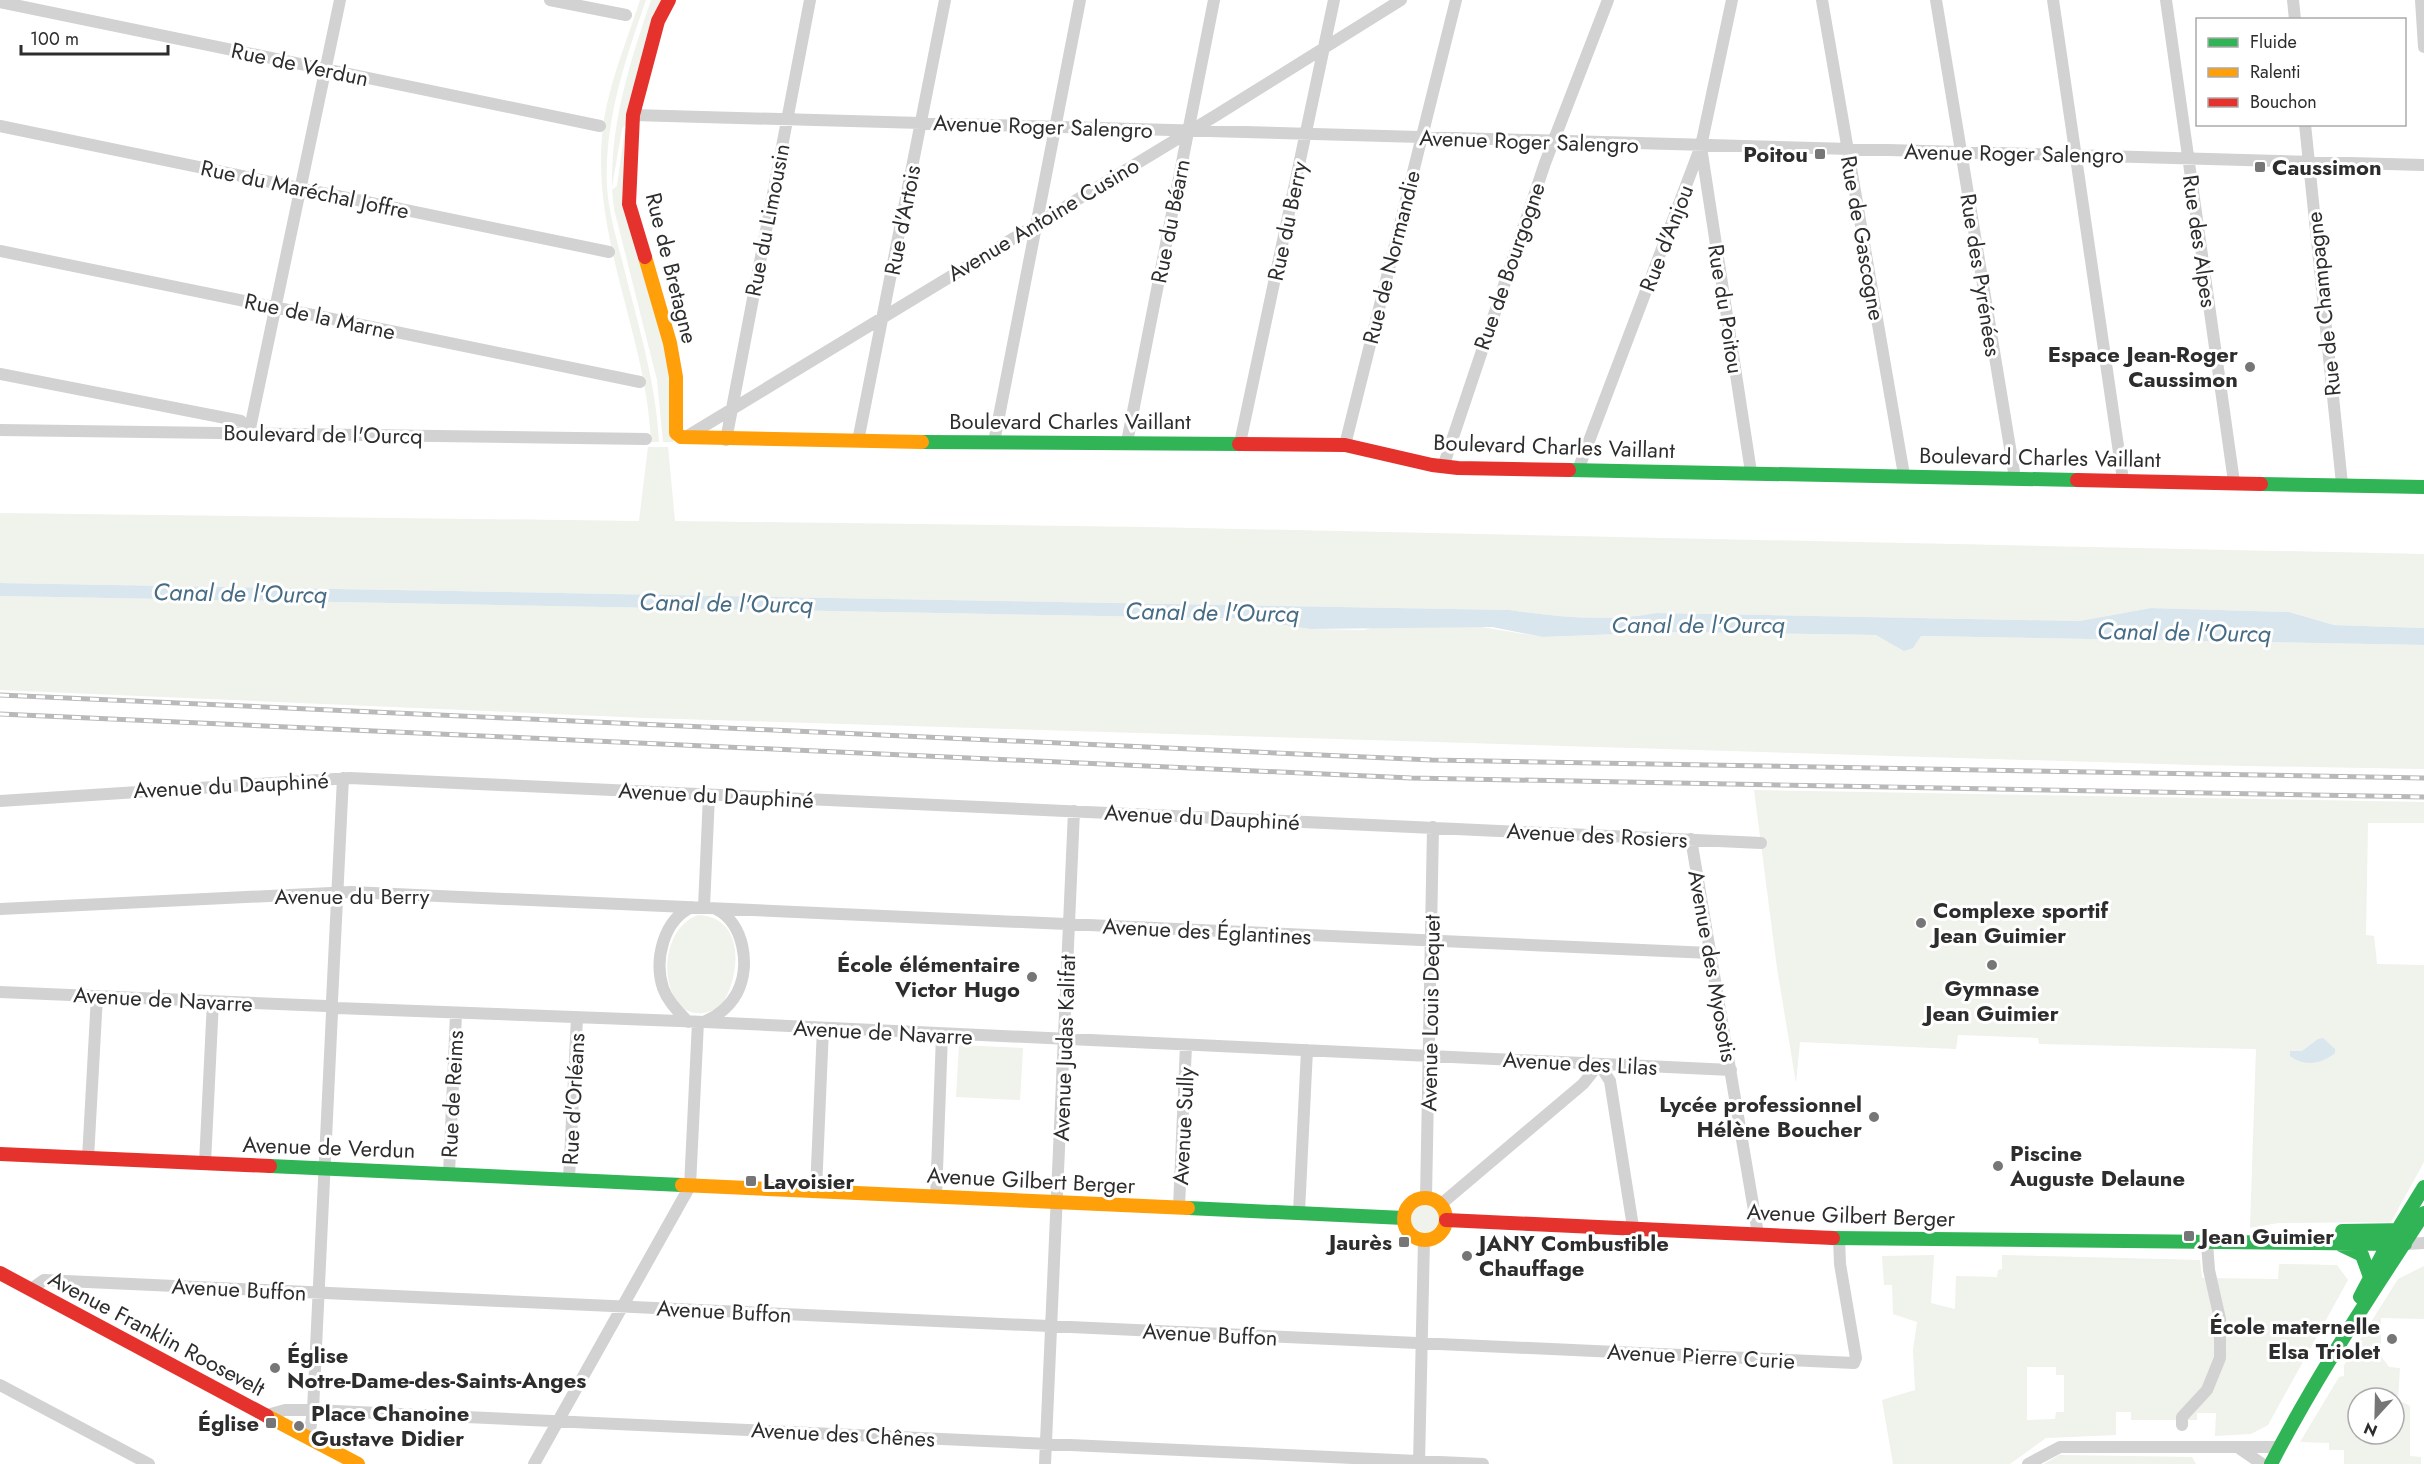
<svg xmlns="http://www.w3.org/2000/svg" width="2424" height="1464" font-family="Jost,sans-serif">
  <rect width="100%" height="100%" fill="#fff"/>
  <path fill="#f0f2ec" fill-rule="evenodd" d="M640 0H646C625 60 604 122 607 187 609 214 617 241 624 268 638 325 656 382 659 442H651C647 338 593 242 602 136 606 90 626 44 640 0Z
    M651 0H661L626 124 622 129 612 187C611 121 630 62 651 0Z
    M625 129 624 196 666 346 674 442H663L657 380 614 209 612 190 617 186Z
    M648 447H668L675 521 1146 527 2424 554V628L2334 625 2289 612 2151 608 2079 621 1656 613C1608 622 1558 617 1510 610L0 583V513L639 521Z
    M0 596 1265 619 1271 623 1310 629 1364 630 1375 627 1475 626 1544 637 1672 632 1876 635 1916 644 1920 636 2424 645V769L2193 765 646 718 0 690Z
    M1754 790 2424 802V823H2368L2366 935 2374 936 2377 964 2424 965V1162L2391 1222 2278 1223 2250 1228 2256 1049 2039 1044 2038 1038 1958 1035 1956 1049 1800 1042 1796 1083 1777 968Z
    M698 915C746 917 741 976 721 1006 663 1042 647 934 698 915Z
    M959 1045 1023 1048 1020 1100 956 1097Z
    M1408 1219a17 17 0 1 1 34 0a17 17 0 1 1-34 0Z
    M1934 1255 1931 1303 1955 1309 1956 1276 1997 1277 1998 1270 2002 1269V1255L2200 1260 2202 1278 2278 1279 2279 1264 2337 1265 2348 1280 2268 1425 2251 1434 2215 1436 2216 1413H2197V1420H2131V1412H2116V1435L2046 1438 2010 1464H1893L1882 1400 1915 1390 1913 1350 1917 1322 1893 1314 1892 1285H1884L1882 1256ZM2027 1367H2056V1375H2064V1412H2056L2055 1419 2027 1420Z
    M2424 1266V1319L2381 1318V1356L2389 1367 2400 1368 2398 1400 2410 1406V1456L2421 1457V1464H2344V1450H2329V1443L2300 1442 2339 1377 2344 1376V1365L2398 1279ZM2358 1398H2394V1434H2358Z
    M2059 1455 2192 1457 2196 1464H2044Z"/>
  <path fill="#dae6ee" d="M0 583 1510 610C1558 617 1608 622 1656 613L2079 621 2151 608 2289 612 2334 625 2424 628V645L1921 636 1913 648 1904 651 1876 635 1672 632 1543 637 1492 627 1310 629 1271 623 1265 619 0 596Z
    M2323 1038 2335 1049V1053C2322 1064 2304 1067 2290 1056V1051H2302L2318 1039Z"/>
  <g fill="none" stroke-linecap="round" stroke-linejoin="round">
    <path stroke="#d2d2d2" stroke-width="12" d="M550 0 626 15
      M1822 0 1904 475
      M1936 0 2015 478
      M2053 0 2123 480
      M2166 0 2234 482
      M2293 0 2295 20
      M2421 0 2424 47
      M0 2 600 126
      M633 115 2424 165
      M2305 124 2342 484
      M0 126 609 252
      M1701 147 1751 472
      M0 251 640 382
      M0 374 241 421 249 433
      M0 430 646 439
      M249 433 340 0
      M686 437 1215 116 1401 0
      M726 440 810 0
      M858 441 945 0
      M994 442 1080 0
      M1127 442 1214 0
      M1240 443 1334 0
      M1345 445 1456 0
      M1443 467 1545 163 1608 0
      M1578 470 1701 146 1732 0
      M0 801 350 778 1761 843
      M1691 839 1758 1234
      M704 907 709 795
      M0 909 351 892 1710 953
      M0 992 326 1006
      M332 1001 343 778
      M337 1008 705 1022 1731 1070
      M706 1021C719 1015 730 1006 737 993 751 966 744 923 716 909
      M688 1022C679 1012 668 1002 663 988 654 960 663 920 692 907
      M88 1158 97 996
      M205 1163 213 1001
      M449 1174 456 1014
      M569 1179 577 1018
      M816 1190 823 1028
      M936 1197 942 1035
      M1426 1198 1433 827
      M1440 1205 1583 1084 1599 1064 1610 1081 1633 1227
      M1179 1207 1186 1045
      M1299 1212 1307 1050
      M2405 1244 2424 1243
      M30 1290 44 1280 1854 1363 1856 1358 1840 1264 1839 1238
      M0 1385 149 1464
      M267 1415 285 1410H313L1483 1464
      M2182 1425V1417L2207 1390 2220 1358V1319L2209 1270 2207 1243
      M309 1438 313 1410 332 1013
      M2239 1448 2262 1464
      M534 1464 690 1186 698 1022
      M1045 1464 1074 811
      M1419 1464 1424 1240
      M2028 1464 2060 1447H2278"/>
    <path stroke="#30b455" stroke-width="14" d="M922 442 1239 444
      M1569 470 2077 480
      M2261 484 2424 487
      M270 1166 682 1185
      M1188 1208 1404 1218
      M2342 1231 2406 1230
      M1833 1238 2405 1244
      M2341 1245 2362 1255 2370 1277
      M2360 1297 2382 1255 2424 1187
      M2271 1464C2316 1376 2371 1295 2424 1213"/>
    <path stroke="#ff9f0a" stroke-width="14" d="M645 257 670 343 676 377V433L681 437 922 442
      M682 1185 1188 1208
      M1404 1219a21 21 0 1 1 42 0a21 21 0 1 1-42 0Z
      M267 1416 358 1464"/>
    <path stroke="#e5322d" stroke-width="14" d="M645 257 629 204 633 115 658 21 669 0
      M1239 444 1345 445 1432 465 1458 468 1569 470
      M2077 480 2261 484
      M0 1154 270 1166
      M1446 1220 1833 1238
      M0 1273 267 1416"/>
    <g stroke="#b9b9b9" stroke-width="5">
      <path id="rail" d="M0 695 1432 760 2424 778
        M0 714 1411 778 2424 797"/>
    </g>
    <use href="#rail" stroke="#fff" stroke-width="3" stroke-dasharray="9" stroke-linecap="butt"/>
  </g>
  <g fill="#767676" stroke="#fff" stroke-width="2">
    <rect x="1814" y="148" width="12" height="12" rx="3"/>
    <rect x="2254" y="161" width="12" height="12" rx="3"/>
    <circle cx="2250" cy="367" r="6"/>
    <circle cx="1921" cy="923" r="6"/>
    <circle cx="1992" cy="965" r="6"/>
    <circle cx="1032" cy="977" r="6"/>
    <circle cx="1874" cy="1117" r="6"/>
    <circle cx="1998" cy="1166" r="6"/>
    <rect x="745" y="1175" width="12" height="12" rx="3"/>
    <rect x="2183" y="1230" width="12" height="12" rx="3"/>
    <rect x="1398" y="1236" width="12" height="12" rx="3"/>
    <circle cx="1467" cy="1256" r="6"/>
    <circle cx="2392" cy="1339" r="6"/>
    <circle cx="275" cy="1368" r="6"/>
    <rect x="265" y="1417" width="12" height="12" rx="3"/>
    <circle cx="299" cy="1426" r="6"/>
  </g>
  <g text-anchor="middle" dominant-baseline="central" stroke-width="6" stroke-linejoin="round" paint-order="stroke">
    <g font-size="22" fill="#2d2d2d" stroke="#fff">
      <text transform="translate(300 64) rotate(12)">Rue de Verdun</text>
      <text transform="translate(1043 126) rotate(2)">Avenue Roger Salengro</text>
      <text transform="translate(1529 141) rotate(2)">Avenue Roger Salengro</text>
      <text transform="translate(2014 153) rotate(1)">Avenue Roger Salengro</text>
      <text transform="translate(305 189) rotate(12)">Rue du Maréchal Joffre</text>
      <text transform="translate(1043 219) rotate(-31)">Avenue Antoine Cusino</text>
      <text transform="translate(767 220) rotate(-79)">Rue du Limousin</text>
      <text transform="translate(902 220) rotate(-79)">Rue d'Artois</text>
      <text transform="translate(1170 221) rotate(-79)">Rue du Béarn</text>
      <text transform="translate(1287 221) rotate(-78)">Rue du Berry</text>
      <text transform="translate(1666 238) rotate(-69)">Rue d'Anjou</text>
      <text transform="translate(1863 238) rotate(80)">Rue de Gascogne</text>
      <text transform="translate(2200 241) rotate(82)">Rue des Alpes</text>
      <text transform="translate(1391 257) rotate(-76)">Rue de Normandie</text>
      <text transform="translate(1509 266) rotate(-71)">Rue de Bourgogne</text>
      <text transform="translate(672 268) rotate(76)">Rue de Bretagne</text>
      <text transform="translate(1981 275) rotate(81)">Rue des Pyrénées</text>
      <text transform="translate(2323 304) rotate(-96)">Rue de Champagne</text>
      <text transform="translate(1726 309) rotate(81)">Rue du Poitou</text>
      <text transform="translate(320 316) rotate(12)">Rue de la Marne</text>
      <text x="1070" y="421">Boulevard Charles Vaillant</text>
      <text transform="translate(323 434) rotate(1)">Boulevard de l'Ourcq</text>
      <text transform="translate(1554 446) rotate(2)">Boulevard Charles Vaillant</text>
      <text transform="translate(2040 457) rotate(1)">Boulevard Charles Vaillant</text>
      <text transform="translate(231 785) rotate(-3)">Avenue du Dauphiné</text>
      <text transform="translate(716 795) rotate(3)">Avenue du Dauphiné</text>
      <text transform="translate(1202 817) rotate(3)">Avenue du Dauphiné</text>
      <text transform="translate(1597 835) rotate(3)">Avenue des Rosiers</text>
      <text x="352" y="896">Avenue du Berry</text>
      <text transform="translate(1207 931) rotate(3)">Avenue des Églantines</text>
      <text transform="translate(1713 966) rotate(80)">Avenue des Myosotis</text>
      <text transform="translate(163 999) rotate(3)">Avenue de Navarre</text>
      <text transform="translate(1430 1013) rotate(-89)">Avenue Louis Dequet</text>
      <text transform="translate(883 1032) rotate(3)">Avenue de Navarre</text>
      <text transform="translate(1064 1048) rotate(-88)">Avenue Judas Kalifat</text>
      <text transform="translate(1580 1063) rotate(3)">Avenue des Lilas</text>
      <text transform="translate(452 1094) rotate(-87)">Rue de Reims</text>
      <text transform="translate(573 1099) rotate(-87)">Rue d'Orléans</text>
      <text transform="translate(1183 1126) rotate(-87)">Avenue Sully</text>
      <text transform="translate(329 1147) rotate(2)">Avenue de Verdun</text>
      <text transform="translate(1031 1180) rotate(3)">Avenue Gilbert Berger</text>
      <text transform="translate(1851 1215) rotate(2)">Avenue Gilbert Berger</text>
      <text transform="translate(239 1289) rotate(3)">Avenue Buffon</text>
      <text transform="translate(724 1311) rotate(3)">Avenue Buffon</text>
      <text transform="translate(157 1333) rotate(28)">Avenue Franklin Roosevelt</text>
      <text transform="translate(1210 1334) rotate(3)">Avenue Buffon</text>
      <text transform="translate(1701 1356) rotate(3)">Avenue Pierre Curie</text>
      <text transform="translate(843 1434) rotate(3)">Avenue des Chênes</text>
    </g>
    <g font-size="22" font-weight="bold" fill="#2d2d2d" stroke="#fff" text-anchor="start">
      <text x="1808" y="154" text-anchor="end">Poitou</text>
      <text x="2272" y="167">Caussimon</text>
      <text x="2238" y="354" text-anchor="end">Espace Jean-Roger<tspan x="2238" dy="25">Caussimon</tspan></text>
      <text x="1933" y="910">Complexe sportif<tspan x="1933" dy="25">Jean Guimier</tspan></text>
      <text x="1020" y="964" text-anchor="end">École élémentaire<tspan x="1020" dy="25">Victor Hugo</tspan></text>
      <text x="1992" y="988" text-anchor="middle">Gymnase<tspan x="1992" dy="25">Jean Guimier</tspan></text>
      <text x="1862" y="1104" text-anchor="end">Lycée professionnel<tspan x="1862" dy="25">Hélène Boucher</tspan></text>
      <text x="2010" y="1153">Piscine<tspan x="2010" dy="25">Auguste Delaune</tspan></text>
      <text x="763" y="1181">Lavoisier</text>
      <text x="2201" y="1236">Jean Guimier</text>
      <text x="1392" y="1242" text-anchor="end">Jaurès</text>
      <text x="1479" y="1243">JANY Combustible<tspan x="1479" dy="25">Chauffage</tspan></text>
      <text x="2380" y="1326" text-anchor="end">École maternelle<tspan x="2380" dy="25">Elsa Triolet</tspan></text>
      <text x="287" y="1355">Église<tspan x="287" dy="25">Notre-Dame-des-Saints-Anges</tspan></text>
      <text x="311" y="1413">Place Chanoine<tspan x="311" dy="25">Gustave Didier</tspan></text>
      <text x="259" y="1423" text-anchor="end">Église</text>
    </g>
    <g font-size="24" font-style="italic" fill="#456c84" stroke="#fff">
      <text transform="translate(240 593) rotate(1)">Canal de l'Ourcq</text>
      <text transform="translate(726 603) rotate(1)">Canal de l'Ourcq</text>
      <text transform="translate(1212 612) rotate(1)">Canal de l'Ourcq</text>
      <text x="1698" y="624">Canal de l'Ourcq</text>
      <text transform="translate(2184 632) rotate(1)">Canal de l'Ourcq</text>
    </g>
  </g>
  <rect x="2196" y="18" width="210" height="108" fill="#ffffff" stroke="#ababab" stroke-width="1.5"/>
  <rect x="2208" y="38" width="30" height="9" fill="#30b455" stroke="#ababab" stroke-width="1.5"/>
  <text x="2250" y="48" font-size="18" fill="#2d2d2d">Fluide</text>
  <rect x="2208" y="68" width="30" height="9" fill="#ff9f0a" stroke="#ababab" stroke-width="1.5"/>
  <text x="2250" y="78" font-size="18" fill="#2d2d2d">Ralenti</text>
  <rect x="2208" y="98" width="30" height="9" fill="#e5322d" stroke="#ababab" stroke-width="1.5"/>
  <text x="2250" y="108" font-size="18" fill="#2d2d2d">Bouchon</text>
  <g transform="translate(2376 1416) rotate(202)"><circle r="28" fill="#ffffff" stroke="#ababab" stroke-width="1.5"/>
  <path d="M0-4.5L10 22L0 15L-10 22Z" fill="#767676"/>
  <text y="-9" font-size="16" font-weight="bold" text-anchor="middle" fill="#2d2d2d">N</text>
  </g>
  <path d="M21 45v9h147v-9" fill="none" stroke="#2d2d2d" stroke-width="3"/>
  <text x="30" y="45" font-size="18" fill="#2d2d2d" stroke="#ffffff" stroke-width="4.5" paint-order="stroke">100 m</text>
</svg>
